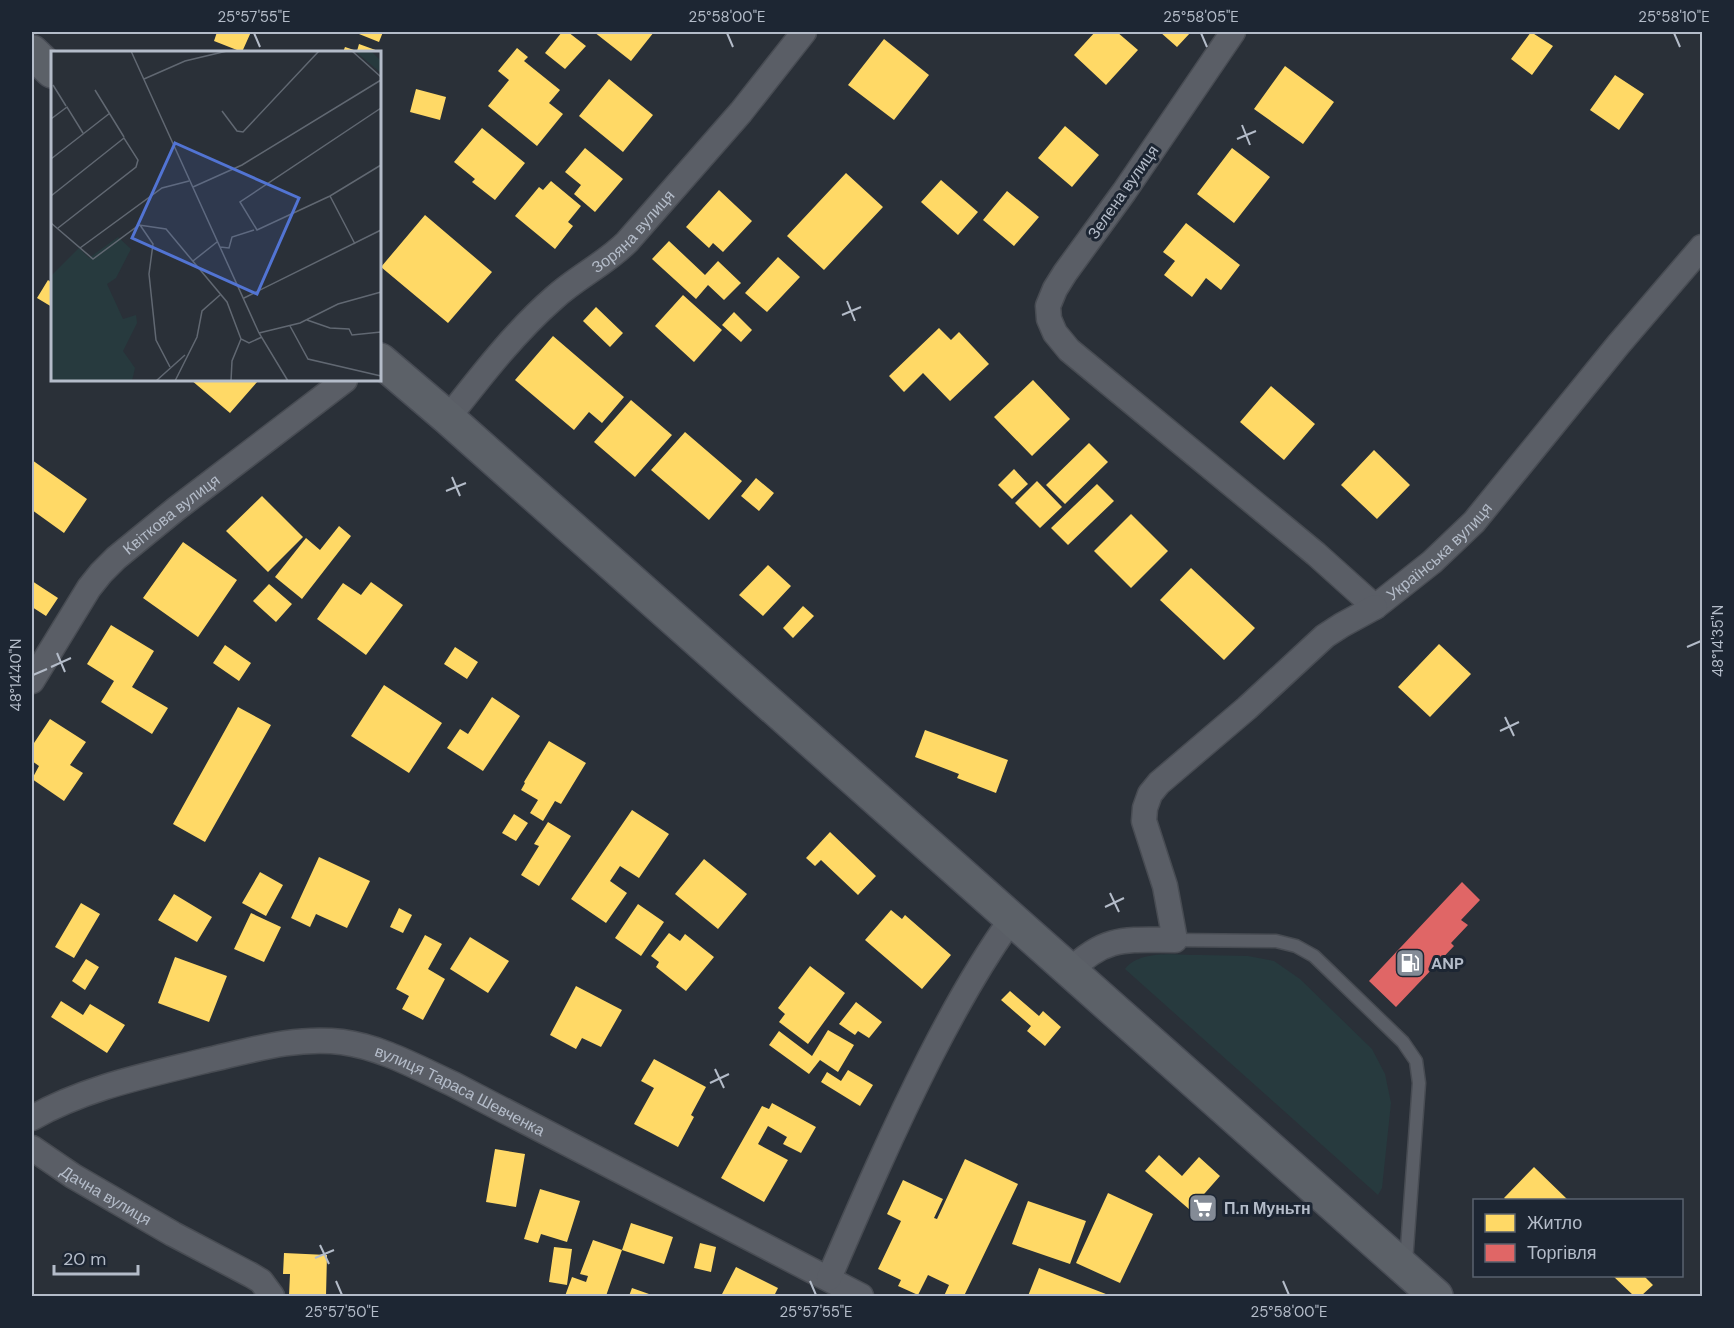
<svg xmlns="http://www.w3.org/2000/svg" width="1734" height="1328" font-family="'DM Sans',sans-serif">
  <rect width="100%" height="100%" fill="#2a3038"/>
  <path fill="#273a3e" d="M1200 955 1248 956 1274 961 1300 979 1372 1049 1385 1074 1391 1103 1382 1188 1378 1195 1125 969C1140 949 1177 955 1200 955Z"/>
  <path fill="#ffd966" d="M217 32H251L242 52 214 41Z
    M354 32H383L379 42Z
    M562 32H568L586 46 565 69 545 53Z
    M594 32H654L631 61Z
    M1095 32H1117L1138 50 1106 85 1074 55Z
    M1160 32H1191L1177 47Z
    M1531 32 1553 46 1532 75 1511 59Z
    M884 39 929 75 894 120 848 85Z
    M359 44 381 52H343L345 47 357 51Z
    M517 48 528 57 524 61 560 90 549 103 563 114 537 146 488 106 509 80 498 71Z
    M1285 66 1334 102 1303 144 1254 109Z
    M1615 75 1644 94 1619 130 1590 110Z
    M609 79 653 115 623 152 579 116Z
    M416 89 446 97 440 120 410 112Z
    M1065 126 1099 155 1072 187 1038 158Z
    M482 128 525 163 495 200 472 182 475 179 454 162Z
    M585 148 623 179 595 212 574 194 581 185 565 172Z
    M1232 148 1270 177 1234 223 1197 194Z
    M846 173 883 207 824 270 787 236Z
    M941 180 978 212 958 235 921 202Z
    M551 181 581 206 568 222 573 226 555 249 515 216 539 187 543 190Z
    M719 190 752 221 723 252 713 243 709 248 686 227Z
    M1007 191 1039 217 1014 246 983 220Z
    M425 215 492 272 448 323 381 267Z
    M1186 223 1240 265 1221 290 1206 278 1192 297 1164 275 1175 261 1163 252Z
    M669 241 705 275 718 261 741 283 724 300 708 285 696 299 652 259Z
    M778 257 800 277 767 312 745 293Z
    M48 280 52 283V307L37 298Z
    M683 295 722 330 694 362 655 326Z
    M596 307 623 333 610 347 583 321Z
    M734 312 752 330 741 342 722 325Z
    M939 328 951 340 959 332 989 364 950 401 923 373 904 392 889 376Z
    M553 336 624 397 602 423 589 412 574 430 515 380Z
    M191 380H257L258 381 230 413Z
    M1033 380 1070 419 1032 456 994 417Z
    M1271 386 1315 424 1284 460 1240 422Z
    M631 400 672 435 635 477 594 442Z
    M685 432 742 481 709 520 651 470Z
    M1089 443 1108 462 1065 504 1046 485Z
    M1374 450 1410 485 1377 519 1341 485Z
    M32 460 87 499 64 533 32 510V491L34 487 32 485Z
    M1014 469 1028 484 1012 499 998 485Z
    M756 478 774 493 759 511 741 496Z
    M1037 481 1062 507 1040 528 1015 503Z
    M1097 484 1114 501 1068 545 1051 528Z
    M262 496 303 537 268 572 226 531Z
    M1131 514 1168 551 1131 588 1094 551Z
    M339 526 351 536 302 599 275 577 306 538 320 550Z
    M183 542 237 580 198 637 143 598Z
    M768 565 791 586 763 616 739 595Z
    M1191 568 1255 628 1224 660 1160 600Z
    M32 581 58 598 46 616 32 607Z
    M371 582 403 605 366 655 317 619 343 583 361 595Z
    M269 584 292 604 276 622 253 601Z
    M803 606 814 616 793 638 783 628Z
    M111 625 154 651 132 687 168 708 152 734 101 702 114 681 87 664Z
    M1439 644 1471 674 1430 717 1398 687Z
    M225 645 251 663 239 681 213 663Z
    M455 647 478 662 467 679 444 664Z
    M384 685 442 723 409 773 351 736Z
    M492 697 520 716 483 771 447 748 460 729 468 734Z
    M238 707 271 725 205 842 173 824Z
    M50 719 86 742 70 765 83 773 64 801 32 779 39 766 32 761V746Z
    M925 730 1008 760 996 793 957 778 959 774 915 757Z
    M549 741 586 763 561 804 555 801 543 821 530 813 538 800 521 790 525 783 524 782Z
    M632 810 669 834 639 878 620 866 610 881 627 893 606 923 571 899Z
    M514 814 528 823 516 841 502 833Z
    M548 822 571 836 539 886 521 875 539 846 534 844Z
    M830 832 876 876 858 895 821 860 815 866 806 858Z
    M319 857 370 881 347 928 316 914 310 927 291 918Z
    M704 859 747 894 718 929 675 894Z
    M260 872 283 885 266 916 242 903Z
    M174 894 212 917 197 942 158 920Z
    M81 903 100 914 74 958 55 947Z
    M638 904 664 922 641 956 615 938Z
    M399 908 412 915 403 933 390 927Z
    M891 910 902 919 905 915 951 955 922 989 865 940Z
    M251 913 281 927 264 962 234 949Z
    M669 933 680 941 685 934 714 957 686 991 656 967 659 962 651 956Z
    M425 935 442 944 428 969 445 979 423 1020 402 1009 409 996 396 989Z
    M470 937 509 961 488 993 450 969Z
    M175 957 227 976 209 1022 158 1003Z
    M86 959 99 967 85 990 72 981Z
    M810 966 845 993 808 1044 779 1022 785 1014 778 1008Z
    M576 986 622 1010 601 1047 582 1038 576 1049 550 1035Z
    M1010 991 1039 1016 1043 1011 1061 1027 1045 1046 1027 1031 1031 1026 1001 1000Z
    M61 1001 83 1015 90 1004 125 1025 107 1053 51 1017Z
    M856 1002 882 1022 869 1038 858 1031 855 1035 839 1024Z
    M828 1030 854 1045 838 1072 820 1060 809 1074 769 1045 779 1031 812 1056Z
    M654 1059 706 1087 691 1115 694 1117 678 1147 634 1124 654 1088 641 1081Z
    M848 1070 873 1085 860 1106 821 1082 827 1072 841 1081Z
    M772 1103 816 1127 801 1153 783 1144 787 1137 768 1126 758 1144 788 1160 764 1202 721 1178 762 1106 769 1109Z
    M495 1149 525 1154 516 1207 486 1202Z
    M1159 1155 1182 1176 1199 1157 1220 1176 1190 1210 1145 1171Z
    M965 1159 1018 1184 964 1296H944L949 1285 928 1275 918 1295 898 1286 901 1280 878 1269 901 1221 887 1214 903 1180 943 1199 934 1218 937 1219Z
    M1534 1167 1568 1200H1506L1504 1198Z
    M540 1189 580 1201 567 1242 541 1234 538 1243 524 1239Z
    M1108 1193 1153 1214 1120 1283 1076 1263Z
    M1028 1201 1086 1221 1070 1264 1012 1244Z
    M631 1223 673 1237 664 1264 622 1250Z
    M593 1240 622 1250 606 1296H565L572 1277 586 1282 588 1276 580 1274Z
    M700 1243 716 1247 711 1272 694 1268Z
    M554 1247 572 1249 567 1285 549 1282Z
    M284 1253 327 1255 326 1296H289L290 1274H283Z
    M736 1267 778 1288 774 1296H721Z
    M1039 1268 1111 1296H1028Z
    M1613 1276H1644L1653 1285 1641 1296H1634Z
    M632 1288 649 1294 648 1296H629Z"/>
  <path fill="#e06666" d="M1462 882 1480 900 1461 920 1468 925 1451 943 1454 946 1396 1007 1369 981Z"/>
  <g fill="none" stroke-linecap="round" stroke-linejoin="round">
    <g stroke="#484c53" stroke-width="15">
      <path id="service" d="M1175 940 1276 941 1296 946 1314 956 1403 1042 1416 1061 1419 1083 1406 1262"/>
    </g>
    <g stroke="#484c53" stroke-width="27">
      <g id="minor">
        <path id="s1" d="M1233 32 1124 192 1065 273 1055 289 1048 306 1049 319 1055 333 1069 350 1316 554 1375 607 1432 562 1474 522 1618 345 1702 247"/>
        <path id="s2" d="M448 418C481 376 514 333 554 298 577 277 605 264 627 242L741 112 804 32"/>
        <path id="s3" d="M32 681 89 588 101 573 116 558 176 509 345 380"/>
        <path d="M1070 971C1106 935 1127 940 1175 940L1165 886 1144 821 1145 808 1150 794 1159 783 1247 708 1325 636 1342 625 1375 607"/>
        <path id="s4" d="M32 1118C85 1088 144 1076 204 1061 249 1051 295 1036 342 1042 381 1047 418 1068 453 1084L861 1296"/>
        <path id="s5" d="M32 1148 73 1176 173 1234 251 1275 261 1281 272 1296"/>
        <path d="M829 1278C861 1204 893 1130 930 1057 954 1010 980 963 1011 920"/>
      </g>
    </g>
    <g stroke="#484c55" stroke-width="36">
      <path id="primary" d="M32 52 52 71
        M380 360 448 418 1436 1296"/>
    </g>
    <use href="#service" stroke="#5a5e66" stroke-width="12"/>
    <use href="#minor" stroke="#5a5e66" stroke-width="24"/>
    <use href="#primary" stroke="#5c6168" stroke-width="33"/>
  </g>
  <path fill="none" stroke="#b4bcc9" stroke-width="2" d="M254 33 260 47M727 33 733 47M1201 33 1207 47M1674 33 1680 47M1242 125 1250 145M1237 139 1256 131M847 301 855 321M842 315 861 307M452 477 460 496M446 491 466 483M1687 647 1701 641M57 653 65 672M51 667 71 658M33 675 47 669M1505 717 1514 736M1500 731 1519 722M1110 893 1119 912M1105 907 1124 898M715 1069 724 1088M710 1083 729 1074M320 1245 329 1264M315 1258 334 1250M336 1281 342 1295M810 1281 816 1295M1283 1281 1289 1295"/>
  <defs>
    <g id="fuel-square" transform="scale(1.5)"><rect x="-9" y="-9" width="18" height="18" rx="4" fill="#848b96" stroke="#1d2633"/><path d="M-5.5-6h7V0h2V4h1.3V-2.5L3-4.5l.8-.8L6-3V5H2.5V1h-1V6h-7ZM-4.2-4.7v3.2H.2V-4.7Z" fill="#fff"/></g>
    <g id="supermarket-square" transform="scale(1.5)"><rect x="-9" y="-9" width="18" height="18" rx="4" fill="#848b96" stroke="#1d2633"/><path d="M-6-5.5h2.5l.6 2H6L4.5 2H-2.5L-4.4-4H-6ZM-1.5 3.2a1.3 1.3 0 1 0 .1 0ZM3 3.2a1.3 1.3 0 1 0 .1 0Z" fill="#fff"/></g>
  </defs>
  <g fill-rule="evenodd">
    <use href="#fuel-square" x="1410" y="963"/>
    <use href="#supermarket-square" x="1203" y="1208"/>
  </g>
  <g text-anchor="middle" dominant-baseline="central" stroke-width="6" stroke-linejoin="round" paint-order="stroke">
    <g font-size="16" fill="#b4bcc9" stroke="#1d2633">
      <text transform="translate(1123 192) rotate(-55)">Зелена вулиця</text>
      <text stroke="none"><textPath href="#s2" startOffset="264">Зоряна вулиця</textPath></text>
      <text stroke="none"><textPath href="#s3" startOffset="220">Квіткова вулиця</textPath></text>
      <text stroke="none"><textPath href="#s1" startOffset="866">Українська вулиця</textPath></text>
      <text stroke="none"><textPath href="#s4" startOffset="450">вулиця Тараса Шевченка</textPath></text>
      <text stroke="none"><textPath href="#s5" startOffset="88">Дачна вулиця</textPath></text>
    </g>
    <g font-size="16" font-weight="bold" fill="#b4bcc9" stroke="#1d2633" text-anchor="start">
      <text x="1431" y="963">ANP</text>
      <text x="1224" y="1208">П.п Муньтн</text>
    </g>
  </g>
  <g transform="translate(51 51)">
    <rect width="330" height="330" fill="#2a3038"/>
    <path d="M304 0H320L330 10V22ZM67 186 80 198 65 227 56 233 72 268 85 264 86 272 72 300 84 317 81 330H0V225L28 197 38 207Z" fill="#273a3e"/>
    <path fill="none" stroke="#616872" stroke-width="1.5" d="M80 0 208 282 237 330M301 0 330 26M93 28 134 10 176 0M2 34 15 55M44 39 73 86M330 57 189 151 206 179 279 145 330 114M171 60 186 80 192 81 268 0M0 68 16 56 32 82M0 108 59 62M142 136 191 114 330 29M0 145 73 87 87 109 85 116 7 177M279 145 304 193M0 172 42 208 88 174 115 178 176 251 190 288 198 292 211 286M89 174 102 193 98 223 105 289 119 316M169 196 178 197 181 186 203 179M29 197 111 137 138 130M142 210 166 191M193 247 330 179M256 269 279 277 298 278 301 284 330 281M239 275 257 308 330 325M208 282 249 272 287 253 330 241M105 330 134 304M124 330 146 286 151 260 169 244M180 330 181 310 190 288"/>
    <path fill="#5274d3" fill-opacity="0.15" stroke="#5274d3" stroke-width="3" d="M124 92 248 147 206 243 81 187Z"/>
    <rect width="330" height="330" fill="none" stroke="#b4bcc9" stroke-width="3"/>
  </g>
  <rect width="1734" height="1328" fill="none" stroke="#1d2633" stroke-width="66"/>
  <rect x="1473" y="1199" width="210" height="78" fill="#1d2633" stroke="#59626f" stroke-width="1.5"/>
  <rect x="1485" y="1214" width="30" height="18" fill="#ffd966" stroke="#59626f" stroke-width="1.5"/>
  <text x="1527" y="1229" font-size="18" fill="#b4bcc9">Житло</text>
  <rect x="1485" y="1244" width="30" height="18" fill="#e06666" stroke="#59626f" stroke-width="1.5"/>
  <text x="1527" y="1259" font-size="18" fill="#b4bcc9">Торгівля</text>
  <path d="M54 1265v9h84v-9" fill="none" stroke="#b4bcc9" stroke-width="3"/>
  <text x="63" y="1265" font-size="18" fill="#b4bcc9" stroke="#1d2633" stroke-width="4.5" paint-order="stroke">20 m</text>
  <rect x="33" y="33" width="1668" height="1262" fill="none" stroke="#b4bcc9" stroke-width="2"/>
  <g font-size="15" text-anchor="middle" fill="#b4bcc9">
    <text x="254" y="22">25°57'55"E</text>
    <text x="727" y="22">25°58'00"E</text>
    <text x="1201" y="22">25°58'05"E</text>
    <text x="1674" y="22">25°58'10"E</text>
    <text transform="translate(1718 641) rotate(-90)" y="5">48°14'35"N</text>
    <text transform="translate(16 675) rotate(-90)" y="5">48°14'40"N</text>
    <text x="342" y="1317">25°57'50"E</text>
    <text x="816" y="1317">25°57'55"E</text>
    <text x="1289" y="1317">25°58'00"E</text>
  </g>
</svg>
